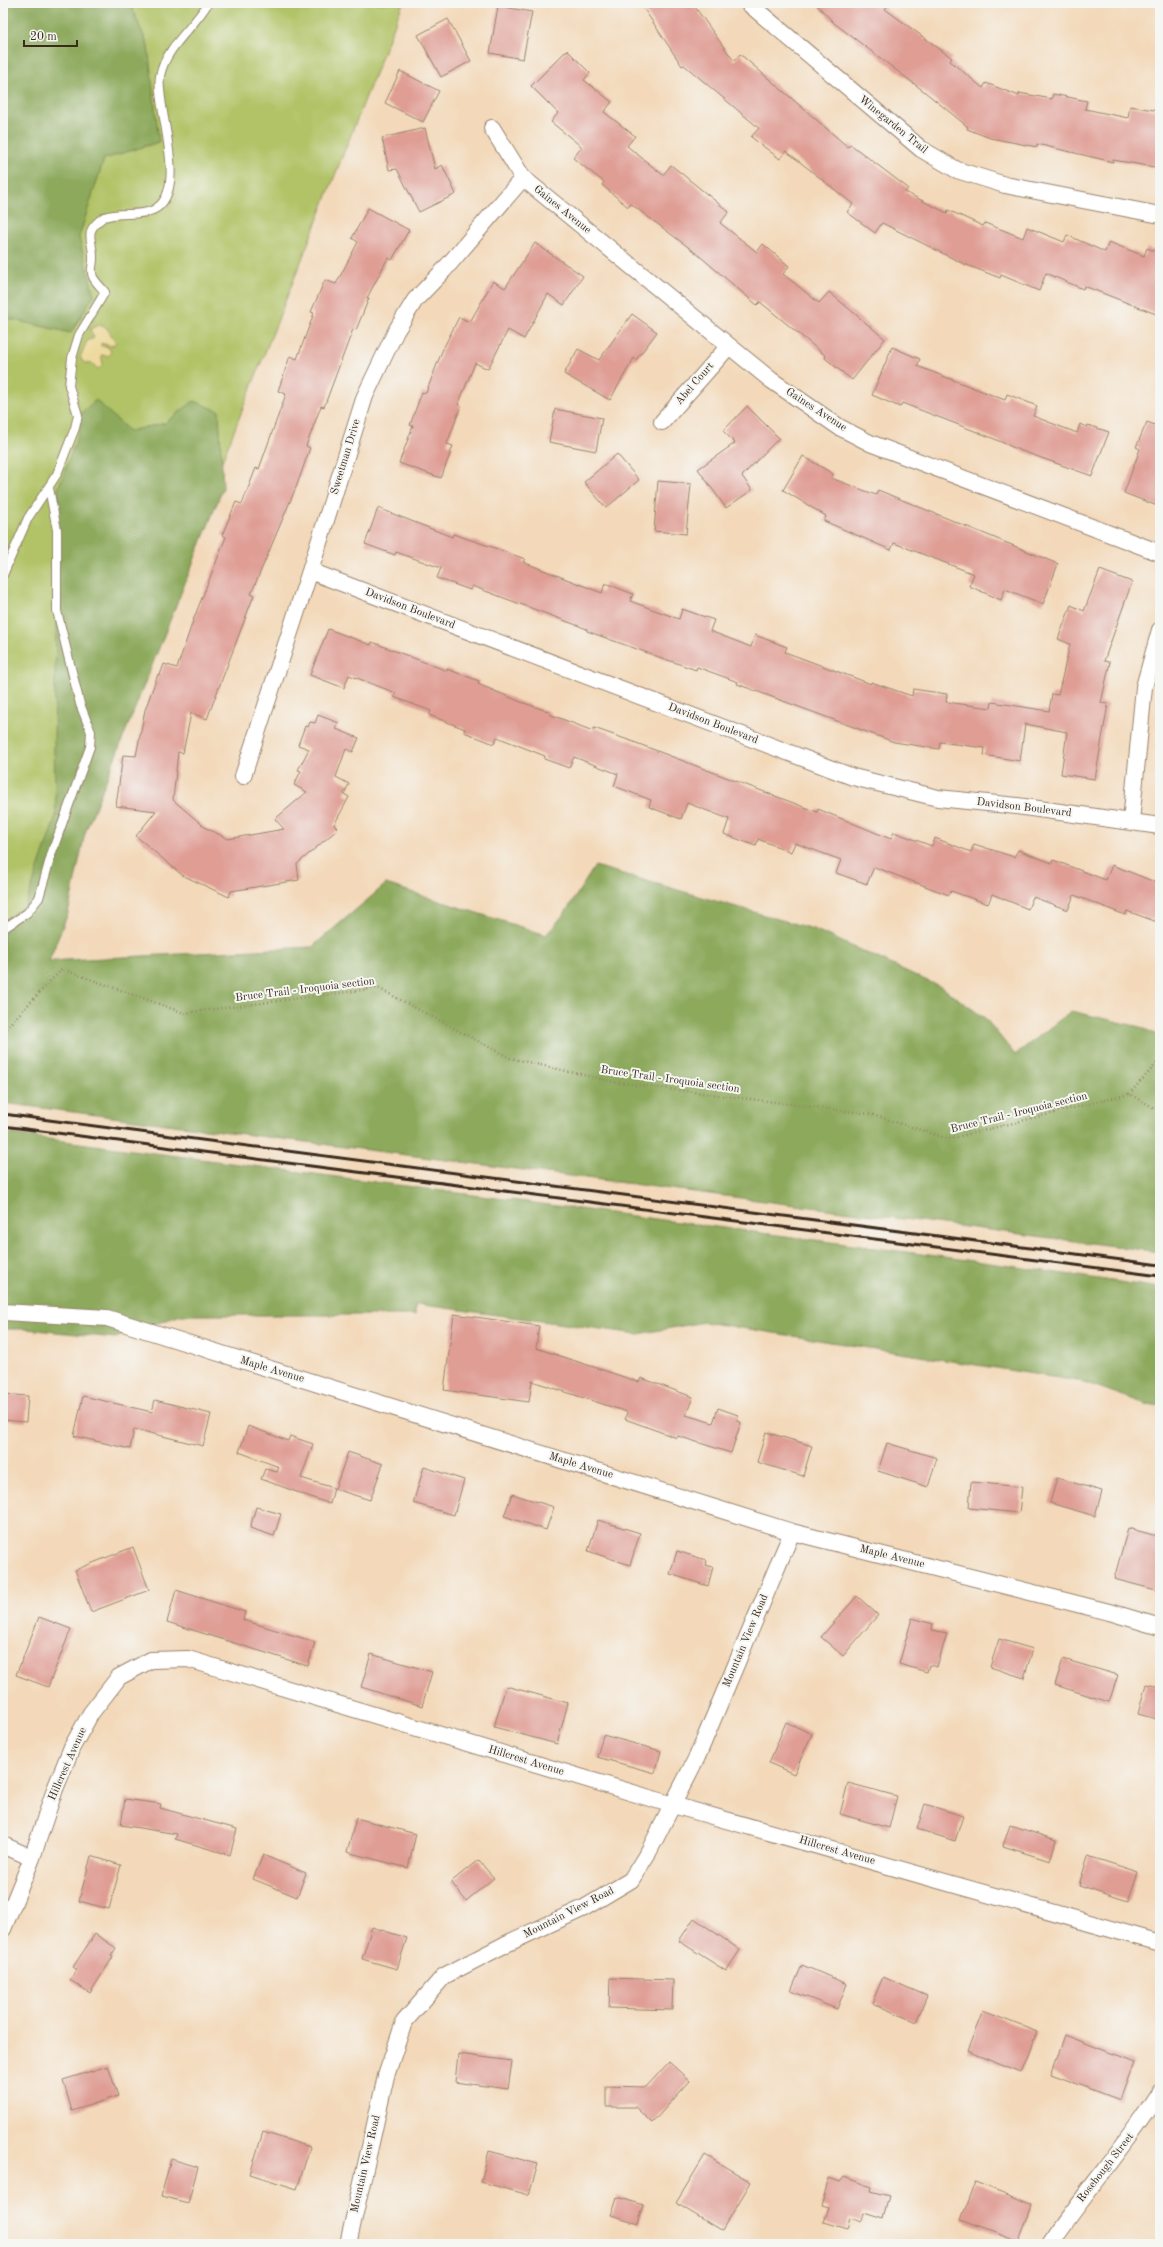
<svg xmlns="http://www.w3.org/2000/svg" width="1163" height="2247" font-family="'Old Standard TT',serif">
  <rect width="100%" height="100%" fill="#f6f6f2"/>
  <filter id="ink" filterUnits="userSpaceOnUse"><feTurbulence type="fractalNoise" baseFrequency=".025" numOctaves="2"/><feDisplacementMap in="SourceGraphic" scale="8" xChannelSelector="R" yChannelSelector="G"/><feConvolveMatrix kernelMatrix="1 2 1 2 8 2 1 2 1" color-interpolation-filters="sRGB"/></filter>
  <filter id="wash" filterUnits="userSpaceOnUse"><feTurbulence type="fractalNoise" baseFrequency=".012" numOctaves="4" result="noise"/><feDisplacementMap in="SourceGraphic" scale="16" xChannelSelector="R" yChannelSelector="G"/><feGaussianBlur stdDeviation="0.9" result="paint"/><feColorMatrix in="noise" values="0 0 0 0 0 0 0 0 0 0 0 0 0 0 0 0 0 1.4 0 .05"/><feComposite in="paint" operator="in"/></filter>
  <g filter="url(#wash)">
    <rect width="100%" height="100%" fill="#f3d9ba"/>
    <path fill="#b1c366" stroke="#767642" d="M3 3H403L3 1016Z"/>
    <path fill="#8ca95b" stroke="#646a3c" d="M3 3H130L148 46 159 142 104 159 79 237 94 295 71 333 5 318 3 328Z
      M96 400 129 431 165 423 194 401 219 411 223 488 85 833 68 913 49 961 312 947 386 884 546 935 565 913 595 866 816 930 943 988 986 1019 1015 1055 1071 1011 1140 1027 1160 1036V1252L3 1103V921L25 907 56 816 54 747 58 489 80 429V414Z
      M3 1133 997 1264 1160 1288V1406L1146 1404 1084 1382 704 1322 638 1334 416 1304 415 1315H181L115 1338 26 1329H3Z"/>
    <path fill="#eeda9e" stroke="#94825e" d="M99 325 107 328 116 343 111 346 101 343V346L108 347 111 352 108 356 101 355 103 364 98 369 92 363H84L80 357 87 341 94 338 90 329Z"/>
    <g id="blocks">
      <path fill="#df9d94" d="M640 3H692L734 61 740 54 848 147 850 144 908 188 905 192 947 213 948 210 983 226 985 223 1023 238 1027 227 1064 242 1067 235 1105 252 1109 242 1144 256 1147 248 1160 253V304L1156 314 1084 286 1083 289 1046 273 1039 291 1001 275 1000 278 962 263 882 223 875 233 847 212 853 204 786 151 780 159 751 137 759 128 684 65 682 66Z
        M815 3H890L885 9 952 58 950 61 983 88 986 83 1019 96V93L1052 99 1053 94 1087 101 1085 109 1128 118 1130 106 1160 111V168L1113 160V162L1037 144V147L990 138 967 129 968 127 925 92 834 23Z
        M498 6 532 12 523 59 490 53Z
        M448 19 471 61 441 77 418 35Z
        M567 50 590 73 584 80 612 102 604 112 635 136 627 146 663 175 671 165 729 212 720 223 757 252 763 244 789 266 783 274 819 303 829 292 885 339 852 380 825 358 826 356 760 302 757 305 696 253 631 204 628 207 602 185 604 182 573 158 582 147 551 122 558 113 531 86Z
        M400 71 439 91 423 122 385 103Z
        M425 128 435 169 442 165 456 194 419 212 397 169 389 170 382 138Z
        M368 208 409 230 392 260 388 258 367 298H369L356 330 353 329 324 407 321 406 306 446 310 448 297 485 251 594 254 595 207 719 191 713 183 753 178 752 173 800 206 828 228 839 284 829 275 819 307 792 294 785 301 771 298 770 309 749 298 745 305 726 308 727 310 722 315 723 318 715 339 723 336 729 359 738 353 752 346 749 336 777 349 784 344 794 349 797 334 825 338 829 297 864 299 880 231 891 229 897 182 875 136 836 156 811 116 806 123 755 136 756 145 710 158 674 160 675 164 664 177 668 194 618 226 537 222 535 236 502 242 504 256 468 259 469 274 427 286 394 278 391 290 356 297 359 314 313 311 312 325 280 336 284 358 242 352 238Z
        M535 243 583 276 564 305 548 294 524 339 508 330 488 369 475 363 458 405 461 406 447 444 453 446 441 478 399 463 413 426 410 425 422 392 426 393 442 351 459 317 470 322 493 281 505 288Z
        M632 314 657 332 636 360 634 358 610 400 564 374 578 349 599 360Z
        M892 347 920 359 917 366 1005 400 1007 394 1037 406 1033 416 1077 433 1080 424 1087 427 1088 425 1109 432 1092 476 1019 450 990 437 902 403 900 407 872 395Z
        M747 406 779 438 742 476 752 490 726 508 698 469 735 443 723 431Z
        M555 409 602 418 596 451 549 442Z
        M1147 422 1160 427V507L1124 493 1140 449 1136 447Z
        M617 454 639 480 606 508 584 482Z
        M803 456 833 474 831 478 876 495 878 490 1058 564 1043 604 1005 589 1001 600 969 586 974 574 894 543 891 550 824 521 826 516 783 490Z
        M658 481 691 484 686 534 654 531Z
        M378 508 452 537 453 534 492 547 525 559 523 562 602 593 605 583 633 594 630 601 679 619 682 609 714 620 710 631 751 647 755 635 787 647 785 652 871 684V682L912 696 913 689 947 694 946 702 991 708 992 702 1049 711 1052 694 1058 695 1070 644 1058 639 1071 605 1084 611 1100 570 1132 582 1104 661 1110 662 1101 703 1108 704 1095 779 1061 774 1067 732 1025 724 1020 761 984 755 985 748 940 742 939 749 894 742 737 684 738 682 697 667 696 670 614 641 587 631V629L472 586 470 590 437 578 441 568 396 552 395 555 365 544Z
        M328 629 371 645 372 642 447 671V669L479 681 478 684 521 702 550 712 549 714 593 731 594 728 631 741 817 812 818 809 891 839 894 832 932 846 935 838 971 852 974 844 1014 857 1018 850 1052 863 1053 860 1106 880 1112 865 1160 884V923L1127 911 1125 915 1074 895 1068 910 1033 897 1028 909 992 894 988 904 951 891 949 895 874 867 867 884 836 873 841 860 795 843 791 852 758 839 756 846 724 834 729 819 687 803 681 819 649 807 651 800 614 786 618 774 574 757 569 768 544 759 545 756 497 737 494 744 464 732 465 729 429 715 431 711 394 697 396 693 349 675 344 688 310 675Z
        M454 1314 539 1326 536 1348 639 1382 641 1378 693 1397 686 1415 713 1423 718 1408 738 1415 737 1421 741 1422 731 1453 678 1436 677 1438 625 1419 627 1412 532 1381 529 1402 444 1390Z
        M3 1394 28 1396 26 1422 3 1420Z
        M83 1396 152 1412 155 1400 211 1414 203 1446 134 1429 130 1449 74 1436Z
        M248 1426 288 1441 290 1436 313 1444 301 1478 334 1488 330 1504 261 1479 265 1469 277 1472 279 1467 239 1452Z
        M766 1432 812 1446 803 1476 757 1462Z
        M887 1443 937 1458 928 1487 878 1471Z
        M348 1452 383 1464 370 1500 335 1489Z
        M424 1467 464 1480 454 1515 413 1503Z
        M1057 1478 1102 1491 1095 1516 1050 1503Z
        M971 1482 1022 1487 1019 1513 969 1508Z
        M512 1494 554 1507 546 1530 504 1516Z
        M256 1507 281 1514 274 1536 250 1528Z
        M598 1520 640 1533 630 1565 588 1551Z
        M1128 1528 1160 1537V1591L1114 1579Z
        M133 1547 149 1590 91 1612 75 1570Z
        M677 1551 706 1560 705 1565 713 1567 708 1586 670 1574Z
        M176 1590 245 1612 243 1620 315 1642 308 1666 167 1622Z
        M857 1596 878 1615 843 1656 821 1637Z
        M39 1617 71 1629 48 1687 16 1675Z
        M912 1618 933 1624 932 1630 947 1633 937 1667 929 1665 927 1672 899 1664Z
        M999 1639 1033 1649 1024 1678 990 1667Z
        M371 1654 432 1672 422 1706 361 1687Z
        M1063 1659 1118 1675 1109 1702 1055 1685Z
        M1146 1684 1160 1687V1720L1138 1714Z
        M506 1686 568 1703 557 1744 494 1727Z
        M786 1722 812 1734 794 1774 769 1763Z
        M603 1735 661 1751 655 1773 597 1757Z
        M848 1783 897 1796 889 1828 840 1814Z
        M125 1799 161 1804 160 1808 237 1829 230 1855 175 1839 177 1834 121 1825Z
        M925 1804 963 1816 955 1841 917 1829Z
        M356 1818 416 1834 408 1868 347 1852Z
        M1010 1825 1056 1840 1050 1861 1003 1846Z
        M263 1855 306 1873 297 1897 253 1879Z
        M91 1856 121 1865 109 1909 79 1901Z
        M1088 1856 1138 1872 1128 1901 1079 1885Z
        M478 1860 494 1878 466 1901 451 1882Z
        M694 1918 740 1950 726 1971 679 1941Z
        M372 1927 407 1938 397 1969 362 1959Z
        M95 1934 116 1948 111 1956 113 1957 90 1993 70 1980 77 1970 73 1967Z
        M802 1965 847 1984 837 2009 791 1991Z
        M883 1977 927 1996 916 2022 872 2003Z
        M610 1978 673 1980 672 2010 609 2008Z
        M983 2011 1037 2032 1021 2073 967 2051Z
        M1065 2035 1134 2062 1120 2100 1051 2074Z
        M458 2054 512 2061 508 2089 455 2082Z
        M669 2062 690 2081 652 2123 635 2107H606V2086L646 2087Z
        M108 2066 118 2096 72 2111 63 2080Z
        M263 2132 310 2147 297 2189 250 2174Z
        M489 2151 538 2164 529 2195 481 2182Z
        M705 2155 751 2182 722 2231 676 2203Z
        M171 2159 198 2167 188 2203 161 2196Z
        M844 2177 871 2187 870 2191 889 2196 883 2219 864 2213 862 2221 850 2217 847 2229 823 2222 828 2208 821 2206 829 2178 840 2182Z
        M975 2182 1032 2204 1019 2242 961 2220Z
        M617 2197 644 2205 638 2224 611 2216Z"/>
    </g>
  </g>
  <g filter="url(#ink)">
    <use href="#blocks" fill-opacity="0" stroke="#97826c" stroke-width="1"/>
    <g fill="none" stroke-linecap="round" stroke-linejoin="round">
      <g stroke="#97826c" stroke-width="10">
        <path id="lane" d="M3 575 28 518 57 474 75 428 78 415 69 386 72 358 79 335 105 292C101 287 96 283 93 277 90 270 93 266 93 259 94 239 81 233 104 217 120 211 138 217 153 210 191 192 155 107 160 76 166 46 194 28 208 3
          M3 929 27 913 39 898 52 852 90 747 91 732 80 704 57 611V530L49 488"/>
      </g>
      <g stroke="#97826c" stroke-width="18">
        <path id="street" d="M748 3 921 149 957 170 1005 185 1160 215
          M492 128 523 178 771 380 839 427 870 443 1160 553
          M662 422 728 347
          M310 571 853 777 938 798 1017 806 1160 826
          M243 776 310 571 365 396 396 331 415 300 444 270 523 178
          M1131 822 1144 687 1160 630
          M3 1312 107 1318 792 1532 1113 1613 1160 1627
          M3 1845 32 1858
          M3 1929 32 1858 55 1789 72 1747 91 1713 119 1677 151 1660 188 1659 673 1805 1160 1943
          M348 2244 386 2076 404 2022 444 1976 506 1944 584 1908 631 1880 649 1851 697 1757 792 1532
          M1050 2244C1085 2192 1127 2145 1160 2092"/>
      </g>
      <path stroke="#97826c" stroke-width="2.5" stroke-dasharray="1 3" stroke-linecap="butt" d="M3 1031 62 969 184 1013 378 988 510 1058 614 1082 870 1114 949 1139 1129 1094 1160 1111
        M1129 1094 1160 1060"/>
      <use href="#lane" stroke="#fff" stroke-width="8"/>
      <use href="#street" stroke="#fff" stroke-width="16"/>
      <path stroke="#3b2a1e" stroke-width="3" d="M3 1114 1160 1265
        M3 1126 1160 1276"/>
    </g>
  </g>
  <g text-anchor="middle" dominant-baseline="central" stroke-width="4" stroke-linejoin="round" paint-order="stroke">
    <g font-size="11" fill="#3b2a1e" stroke="#f6f6f2">
      <text transform="translate(893 125) rotate(39)">Winegarden Trail</text>
      <text transform="translate(562 210) rotate(39)">Gaines Avenue</text>
      <text transform="translate(695 384) rotate(-49)">Abel Court</text>
      <text transform="translate(816 410) rotate(33)">Gaines Avenue</text>
      <text transform="translate(346 457) rotate(-73)">Sweetman Drive</text>
      <text transform="translate(410 609) rotate(21)">Davidson Boulevard</text>
      <text transform="translate(713 724) rotate(21)">Davidson Boulevard</text>
      <text transform="translate(1024 808) rotate(7)">Davidson Boulevard</text>
      <text transform="translate(305 990) rotate(-7)">Bruce Trail - Iroquoia section</text>
      <text transform="translate(670 1080) rotate(8)">Bruce Trail - Iroquoia section</text>
      <text transform="translate(1019 1113) rotate(-14)">Bruce Trail - Iroquoia section</text>
      <text transform="translate(272 1370) rotate(17)">Maple Avenue</text>
      <text transform="translate(581 1466) rotate(17)">Maple Avenue</text>
      <text transform="translate(892 1557) rotate(14)">Maple Avenue</text>
      <text transform="translate(746 1641) rotate(-67)">Mountain View Road</text>
      <text transform="translate(526 1761) rotate(17)">Hillcrest Avenue</text>
      <text transform="translate(68 1764) rotate(-66)">Hillcrest Avenue</text>
      <text transform="translate(837 1851) rotate(16)">Hillcrest Avenue</text>
      <text transform="translate(569 1913) rotate(-27)">Mountain View Road</text>
      <text transform="translate(366 2164) rotate(-77)">Mountain View Road</text>
      <text transform="translate(1106 2168) rotate(-52)">Rosebough Street</text>
    </g>
  </g>
  <rect width="1163" height="2247" fill="none" stroke="#f6f6f2" stroke-width="16"/>
  <path d="M24 40v6h53v-6" fill="none" stroke="#3b2a1e" stroke-width="2"/>
  <text x="30" y="40" font-size="12" fill="#3b2a1e" stroke="#f6f6f2" stroke-width="3" paint-order="stroke">20 m</text>
</svg>
